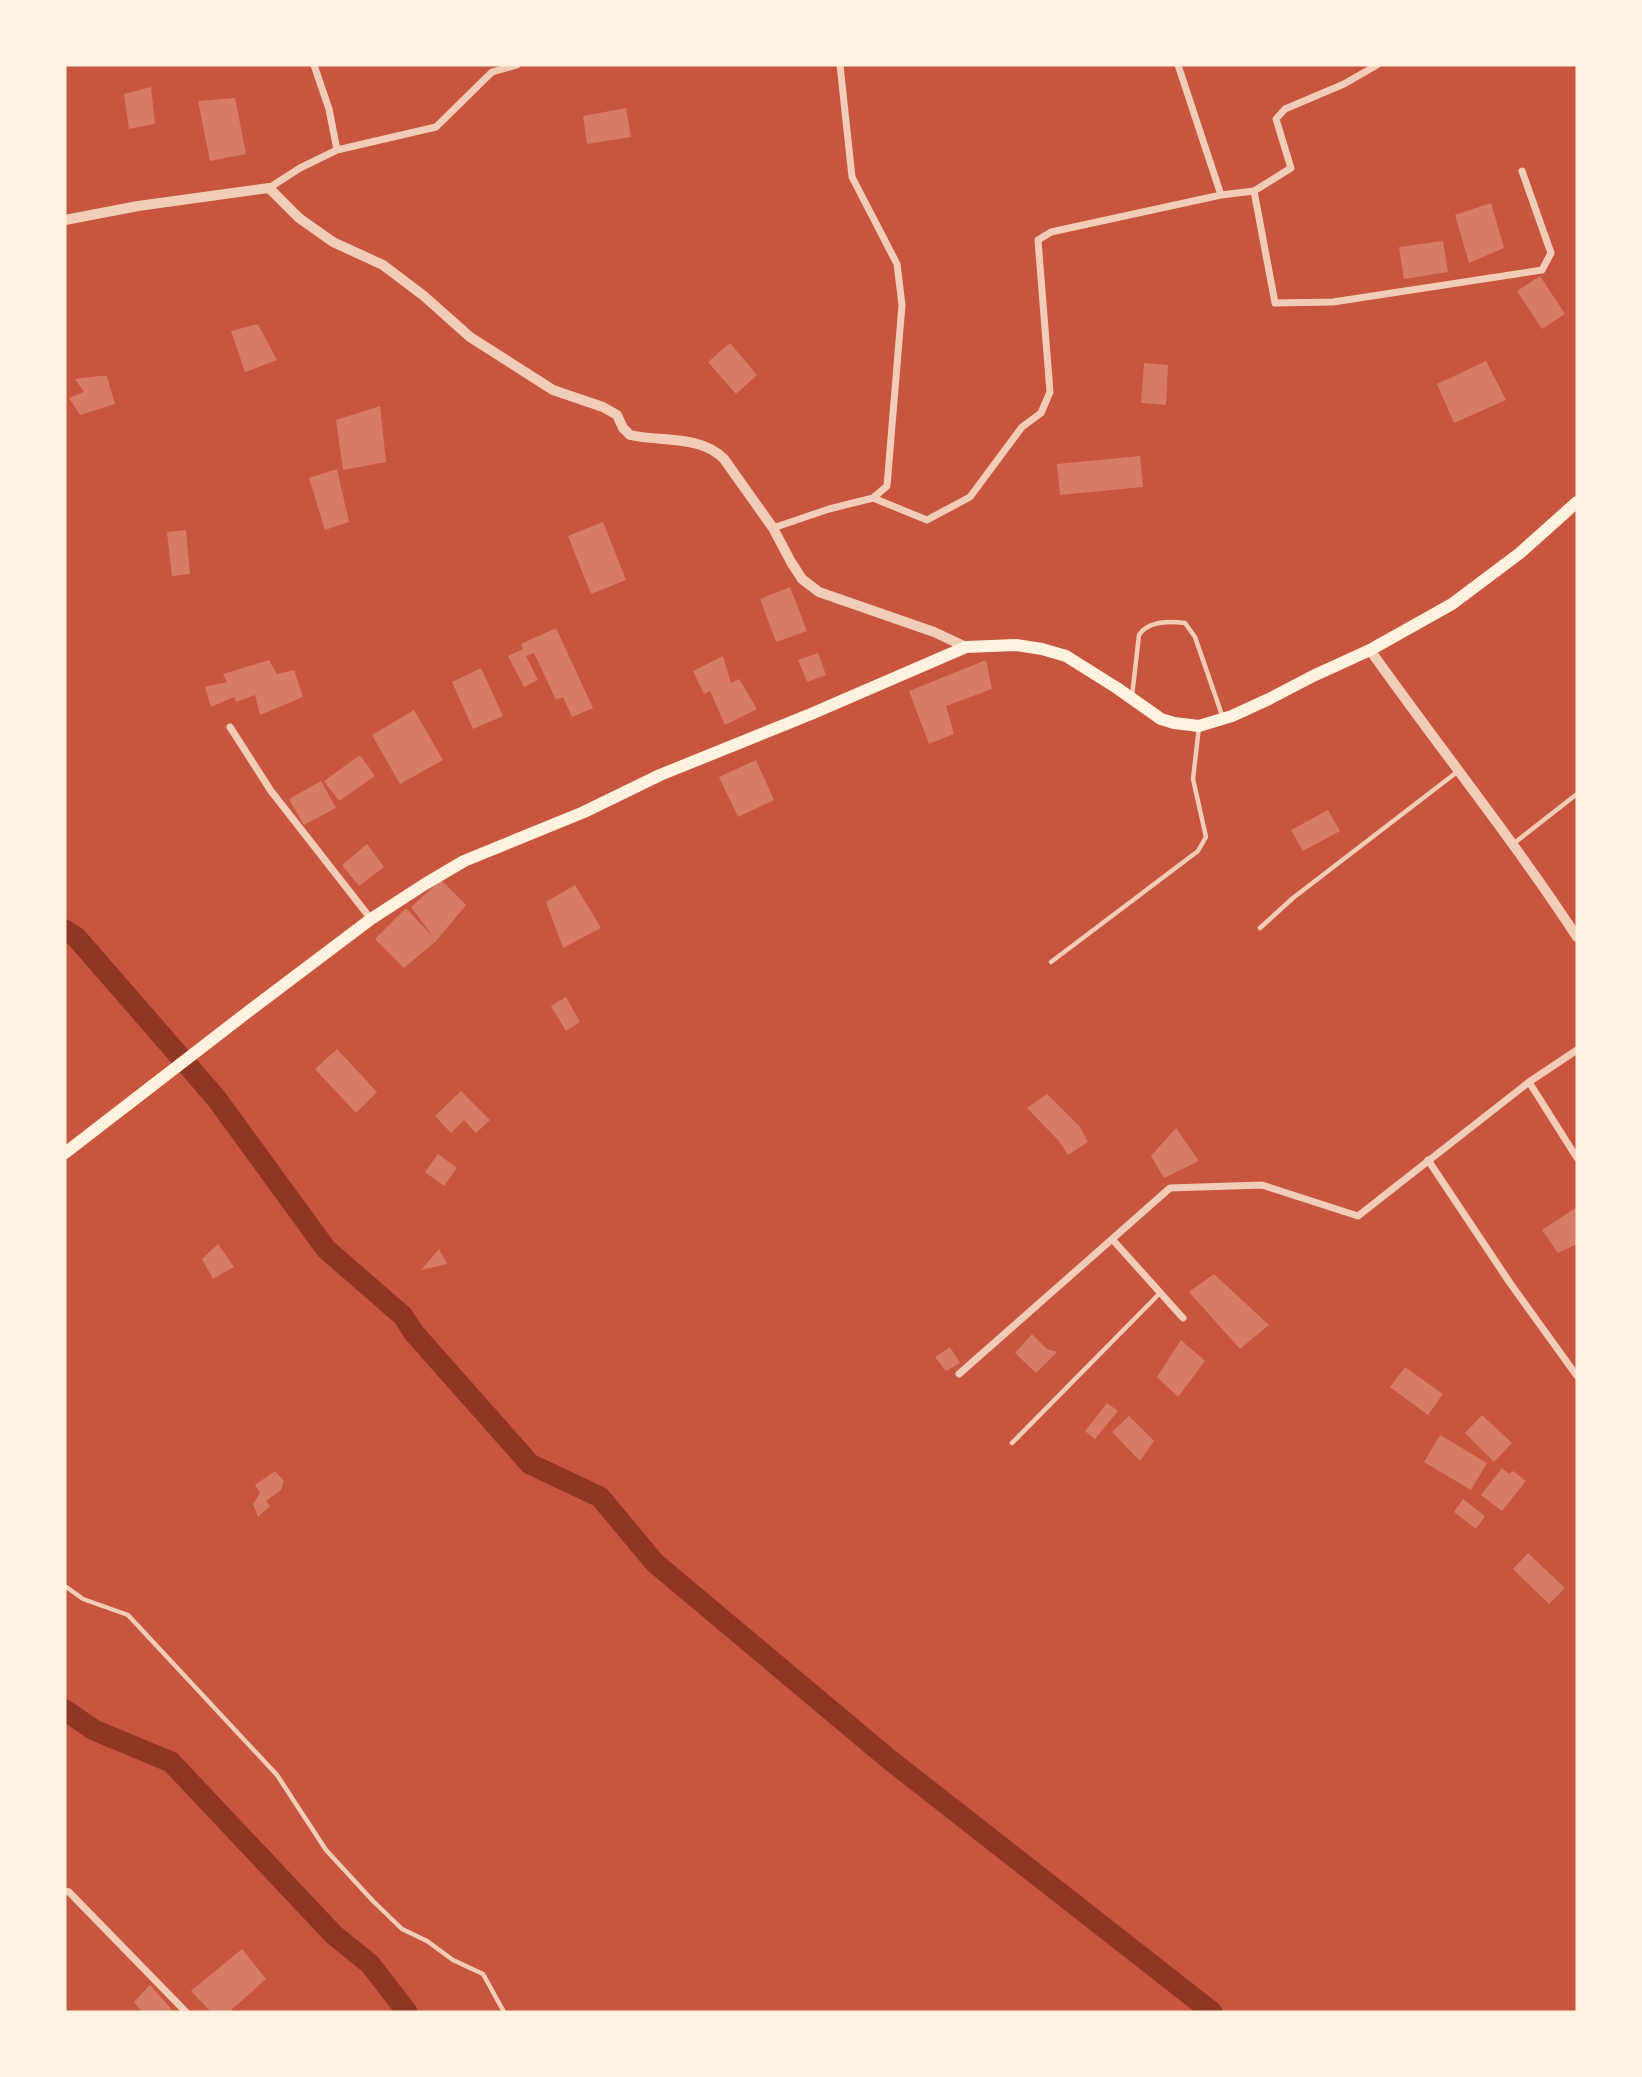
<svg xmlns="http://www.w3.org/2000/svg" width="1642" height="2077" font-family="Georgia,serif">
  <rect width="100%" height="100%" fill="#c8553d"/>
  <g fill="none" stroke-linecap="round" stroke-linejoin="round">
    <path stroke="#8f3625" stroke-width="21" d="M65 930 76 937 216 1098 326 1249 403 1316 414 1333 530 1464 600 1497 655 1563 890 1760 1212 2012
      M65 1710 94 1730 171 1762 334 1935 370 1964 407 2012"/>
  </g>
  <path fill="#d67c66" d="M151 87 155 124 129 129 124 94Z
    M235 98 246 154 210 161 198 101Z
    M626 108 631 137 587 144 583 116Z
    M1491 203 1504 248 1469 263 1455 215Z
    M1443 241 1448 272 1404 279 1399 247Z
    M1540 276 1565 314 1542 329 1517 291Z
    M258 324 277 360 245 372 231 331Z
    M730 343 757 375 736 394 708 362Z
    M1486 361 1506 400 1454 423 1437 384Z
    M1144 363 1168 365 1166 405 1141 403Z
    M100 376H107L115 404 80 415 69 398 84 392 75 379Z
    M380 406 386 462 343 470 336 420Z
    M1140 456 1143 487 1060 495 1057 464Z
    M337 469 349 522 325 530 309 478Z
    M603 522 626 580 591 594 568 536Z
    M186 530 190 574 172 576 167 532Z
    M790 587 807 631 776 642 760 599Z
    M556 628 593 708 572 717 563 697 556 700 534 653 526 656 538 680 524 687 508 656 523 649 521 644Z
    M818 653 826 675 807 682 798 660Z
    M723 656 731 683 739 679 757 709 725 725 710 691 704 694 693 671Z
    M269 660 277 674 294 670 303 697 260 715 255 695 236 702 234 697 211 707 205 687 227 682 223 674Z
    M986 660 992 689 946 706 954 734 929 744 909 691Z
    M481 668 503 716 473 729 452 682Z
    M414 710 443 760 400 784 372 735Z
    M360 755 375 776 339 801 324 781Z
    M756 760 774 800 738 817 719 777Z
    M321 781 336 808 304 825 289 799Z
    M1328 810 1340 831 1303 851 1291 830Z
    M367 844 384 867 359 886 342 865Z
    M441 880 466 905 436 941 404 968 375 939 406 908 434 938 411 907Z
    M575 885 601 928 563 948 546 902Z
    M566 997 580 1022 566 1031 551 1006Z
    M337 1049 377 1092 356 1113 315 1069Z
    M461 1091 490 1120 476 1133 464 1120 451 1133 435 1116Z
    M1047 1094 1080 1127 1088 1142 1068 1155 1059 1141 1027 1108Z
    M1176 1128 1199 1161 1164 1178 1151 1156Z
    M438 1154 457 1168 444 1186 425 1172Z
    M1577 1207V1244L1558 1253 1542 1230Z
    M218 1244 234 1267 213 1279 202 1259Z
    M439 1249 447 1264 421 1270Z
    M1214 1274 1269 1325 1240 1349 1189 1292Z
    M1032 1334 1047 1349 1057 1352 1036 1373 1015 1353Z
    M1181 1340 1205 1361 1178 1397 1157 1377Z
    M950 1347 960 1363 946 1371 935 1357Z
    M1405 1367 1443 1394 1428 1415 1390 1387Z
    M1107 1403 1118 1411 1095 1439 1085 1431Z
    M1482 1415 1512 1443 1494 1462 1465 1433Z
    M1129 1416 1154 1441 1140 1461 1112 1432Z
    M1440 1435 1487 1463 1471 1490 1424 1462Z
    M1502 1468 1509 1474 1513 1471 1526 1481 1502 1511 1481 1495Z
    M275 1471 284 1481 281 1490 266 1501 270 1506 258 1517 253 1504 260 1493 255 1485Z
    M1463 1499 1485 1516 1476 1529 1454 1512Z
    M1528 1553 1565 1588 1549 1604 1513 1569Z
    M242 1949 266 1979 229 2012H211L191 1991Z
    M150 1985 174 2012H142L134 2002Z"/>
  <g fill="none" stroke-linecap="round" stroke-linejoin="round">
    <path stroke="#f1ccb7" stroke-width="4.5" d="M1132 696 1139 635C1148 621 1169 621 1185 623L1195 637 1223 718
      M1513 844 1577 794
      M1260 928 1293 898 1457 772
      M1051 962 1198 851 1206 837 1193 779 1199 727
      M1012 1443 1160 1293
      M65 1586 83 1599 128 1615 277 1775 326 1850 373 1901 402 1929 427 1941 453 1960 483 1974 504 2012"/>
    <path stroke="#f1ccb7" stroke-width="7" d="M314 65 329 109 337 150
      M1178 65 1221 195
      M269 188 300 168 337 150 436 127 492 72 517 65
      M1254 191 1275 303 1333 302 1542 270 1551 253 1522 171
      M873 498 927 520 970 497 1022 427 1041 413 1050 392 1038 240 1051 232 1221 195 1254 191 1291 168 1276 119 1285 109 1344 84 1377 65
      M773 528 829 509 873 498 887 486 902 305 897 264 852 177 840 65
      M230 727 271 791 371 919
      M1529 1082 1577 1158
      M1428 1160 1510 1283 1577 1376
      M1112 1239 1183 1318
      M959 1374 1170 1188 1262 1185 1358 1216 1529 1082 1577 1050
      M65 1891 69 1892 186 2012"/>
    <path stroke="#f1ccb7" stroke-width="10" d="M65 220 138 206 269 188 299 218 333 242 383 265 424 296 470 337 553 390 603 407 617 415 623 428 630 435C660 442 701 435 724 459L773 528 791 562 802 579 819 592 934 632 966 647
      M1370 650C1438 746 1512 838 1577 937"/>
    <path stroke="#fff3e0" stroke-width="12" d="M65 1153 249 1011 371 919 425 884 464 861 584 812 660 775 811 714 966 647 1016 645 1042 649 1066 656 1117 688 1161 719 1174 723 1199 726 1232 716 1269 699 1313 676 1370 650 1452 604 1520 553 1577 502"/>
  </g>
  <rect width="1642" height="2077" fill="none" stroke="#fff3e0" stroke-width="133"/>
</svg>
